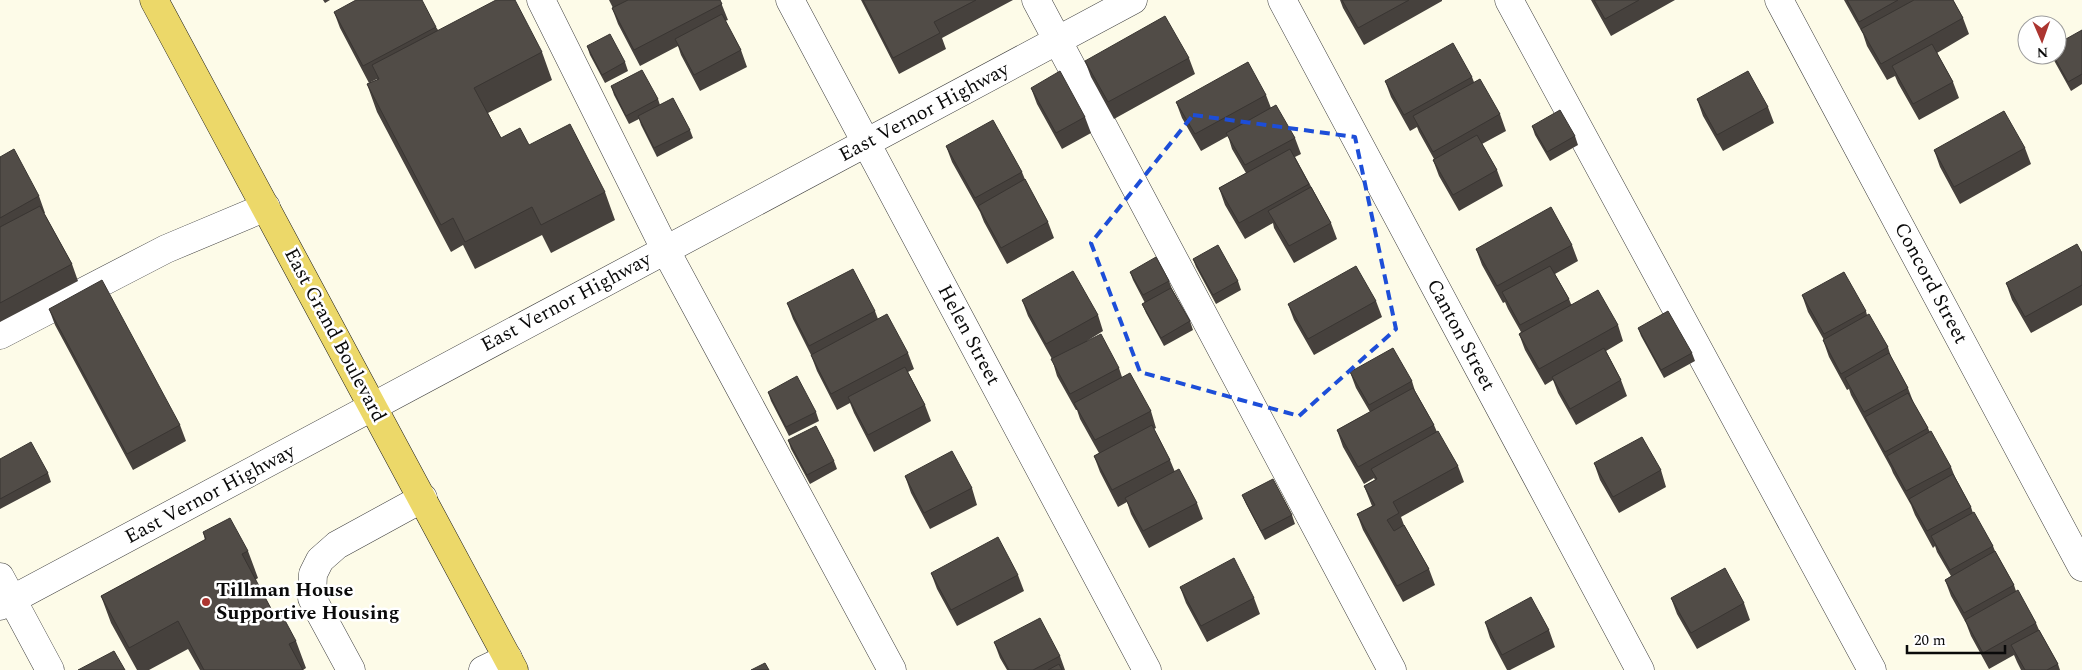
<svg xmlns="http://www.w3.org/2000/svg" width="2082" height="670" font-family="Spectral,serif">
  <rect width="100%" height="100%" fill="#fdfbe8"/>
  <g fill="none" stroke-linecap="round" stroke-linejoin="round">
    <g stroke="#3d3d3d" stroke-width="29">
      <path id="minor" d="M541 0 665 249 892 670
        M790 0 1147 670
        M1036 0 1392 670
        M1282 0 1640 670
        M1509 0 1872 670
        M1779 0 2082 567
        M0 335 166 249 266 207
        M0 577 50 670
        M0 606 1133 0
        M351 670 312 598 313 574 320 560 337 545 423 498
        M483 670 508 658"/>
    </g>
    <g stroke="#1b1b1b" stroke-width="29">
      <path id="major" d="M154 0 514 670"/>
    </g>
    <use href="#minor" stroke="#fff" stroke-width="28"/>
    <use href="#major" stroke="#ecd869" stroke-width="28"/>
  </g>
  <path fill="#46413d" d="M323 0H330L325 3Z
    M609 0H720L728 20 725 21 741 50 747 67 700 91 681 55 678 46 640 66 618 24 612 8H613Z
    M861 0H1013L942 38 946 49 899 74Z
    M1340 0H1442V1L1364 45 1343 8Z
    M1591 0H1675L1611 36Z
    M1844 0H1953L1963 18 1969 34 1937 53 1953 82 1959 98 1919 120 1898 83 1895 76 1887 80 1867 46 1863 34Z
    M334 12 436 27 438 30 542 52 552 80 488 113 501 138 529 145 605 192 615 220 551 253 542 235 475 269 463 245 451 252 377 112 367 84 377 80V79L369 83 340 28Z
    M2082 30V84L2071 91 2051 55H2057Z
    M587 46 625 62 628 71 605 83 590 55Z
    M1189 58 1195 74 1114 119 1091 77 1085 61Z
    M1472 77 1474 82 1500 114 1506 131 1482 144 1497 170 1503 186 1459 211 1439 176 1433 160 1434 159 1419 132 1417 127 1410 131 1391 97 1385 81Z
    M611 86 658 99 660 105 690 130 693 138 657 157 641 125 639 119 629 124 614 95Z
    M1031 88 1085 117 1091 133 1062 149 1037 104Z
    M1266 95 1271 108 1295 138 1301 154 1295 157 1331 223 1337 239 1294 263 1274 228 1273 223 1245 239 1225 205 1219 188 1246 173 1232 149 1228 136 1201 151 1182 118 1176 102Z
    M1697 99 1768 107 1774 123 1723 151 1703 116Z
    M1532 126 1575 136 1578 145 1550 161 1535 135Z
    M946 146 1022 172 1026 182 1048 222 1054 238 1007 264 984 222 980 212 952 162Z
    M2025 148 2031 164 1960 204 1940 167 1934 150Z
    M0 157 39 196 45 213H44L72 264 78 281 0 322Z
    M1572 245 1578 261 1555 274 1569 299 1571 304 1618 325 1623 341 1606 351 1621 380 1627 396 1576 425 1558 393 1553 380 1545 385 1525 350 1519 334 1521 332 1508 309 1505 302 1503 303 1482 265 1476 249Z
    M2082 253V305L2031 333 2012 300 2006 283Z
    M1193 259 1238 281 1241 290 1216 304 1196 267Z
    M1130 272 1169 281 1172 289 1190 321 1193 330 1164 346 1146 313 1142 304 1145 303 1133 280Z
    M1802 295 1866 311 1867 315 1888 347 1891 357 1908 388 1914 404 1928 428 1930 432 1951 467 1955 477 1971 507 1973 513 1993 546 1995 551 2014 585 2016 591 2036 623 2039 630 2058 664 2060 670H2021L2017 662 2014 655 1989 669 1971 636 1966 623 1951 596 1945 580 1951 576 1937 552 1935 546 1933 548 1915 515 1911 505 1893 473 1891 468 1851 395 1849 389 1847 390 1829 357 1823 340H1824L1808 312Z
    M1022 300 1098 315 1103 331 1087 341 1119 368 1122 377 1151 411 1156 428 1154 429 1170 460 1175 472 1197 503 1203 519 1149 548 1131 514 1127 502 1118 507 1100 472 1094 456 1099 453 1080 419 1077 410H1076L1057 376 1052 359 1028 316Z
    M1376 301 1382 317 1314 355 1294 320 1288 304Z
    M787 303 875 311 878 319 908 353 914 369 908 372 925 405 931 421 874 452 854 413 850 403 837 410 817 371 811 355 793 319Z
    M49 309 180 425 186 441 133 470 55 325Z
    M1638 328 1692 353 1695 361 1664 378 1641 336Z
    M1350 372 1412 381 1415 391 1434 425 1437 432 1458 466 1464 482 1401 517 1404 525 1429 569 1435 585 1403 602 1363 530 1357 514 1372 506 1364 486 1375 480 1374 478 1364 484 1343 447 1337 430 1370 412 1356 388Z
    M768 392 816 412 819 421 789 436 771 401Z
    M788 440 834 461 837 469 810 484 791 449Z
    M0 459 48 473 51 482 0 509Z
    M1594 463 1661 470 1666 487 1619 513 1600 480Z
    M905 476 972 488 977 505 930 529 911 493Z
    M1242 495 1292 515 1295 524 1265 540 1246 504Z
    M203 532 248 551 258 578 255 580 275 616 296 641 306 668 303 670H200L188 649 149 670H137L111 623 101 596 205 540Z
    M931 573 1018 575 1024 591 957 626 937 589Z
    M1180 587 1254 598 1260 614 1207 642 1186 603Z
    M1671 598 1744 603 1750 620 1697 649 1677 614Z
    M1485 622 1549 630 1555 647 1510 670H1507L1490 638Z
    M994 642 1060 656 1065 670H1007L1000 658Z"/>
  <path fill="#514c47" stroke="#393532" d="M356 0H422L436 27 363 66 334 12Z
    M496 0H515L542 52 474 88 501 138 520 128 529 145 570 124 605 192 541 225 532 207 465 242 453 218 441 225 367 84 379 79 372 65Z
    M628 0H720L722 4 634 50 612 8Z
    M863 0H976L934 22 940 33 893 58Z
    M1342 0H1409L1358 28Z
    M1594 0H1639L1605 19Z
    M1847 0H1898L1859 22Z
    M1914 0H1953L1963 18 1881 64 1861 29Z
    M722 14 741 50 694 75 675 39Z
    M1165 16 1189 58 1108 102 1085 61Z
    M2082 30V74L2068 82 2053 55H2057V44Z
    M610 34 625 62 602 75 587 46Z
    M1453 43 1472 77 1404 115 1385 81Z
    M1932 44 1953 82 1913 104 1892 66Z
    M1248 62 1266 95 1195 134 1176 102Z
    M642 70 658 99 626 116 611 86Z
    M1060 71 1085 117 1056 133 1031 88Z
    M1748 71 1768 107 1717 135 1697 99Z
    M1480 79 1500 114 1433 152 1413 116Z
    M673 98 690 130 654 148 638 116Z
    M1276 105 1295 138 1245 165 1226 133Z
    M1560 110 1575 136 1547 152 1532 126Z
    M2004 111 2025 148 1954 187 1934 150Z
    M993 120 1022 172 975 198 946 146Z
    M1477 135 1497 170 1453 195 1433 160Z
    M14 149 39 196 0 218V157Z
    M1290 149 1309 184 1239 223 1219 188Z
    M1025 179 1048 222 1001 248 978 206Z
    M1311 187 1331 223 1289 246 1268 211Z
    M40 206 72 264 0 303V227Z
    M1551 207 1572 245 1497 286 1476 249Z
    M2077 244 2082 253V285L2025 317 2006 283Z
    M1218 245 1238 281 1213 295 1193 259Z
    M1156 257 1169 281 1143 295 1130 272Z
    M1356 266 1376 301 1308 339 1288 304Z
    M1550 266 1569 299 1520 325 1502 292Z
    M853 269 875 311 809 346 787 303Z
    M1073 271 1098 315 1046 344 1022 300Z
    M1844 272 1866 311 1824 334 1802 295Z
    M102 280 180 425 127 454 49 309Z
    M1171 288 1190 321 1161 338 1142 304Z
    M1598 290 1618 325 1539 369 1519 334Z
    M1668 311 1692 353 1661 370 1638 328Z
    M887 314 908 353 831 394 811 355Z
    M1869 314 1888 347 1841 374 1823 340Z
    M1101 334 1119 368 1070 394 1051 359Z
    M1393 348 1412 381 1369 405 1350 372Z
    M1604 348 1621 380 1570 409 1552 377Z
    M1889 353 1908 388 1864 412 1845 378Z
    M905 367 925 405 868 435 848 397Z
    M1130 373 1151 411 1095 440 1074 403Z
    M797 376 816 412 786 427 768 392Z
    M1413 388 1434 425 1358 467 1337 430Z
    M1908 393 1928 428 1885 452 1865 417Z
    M1152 425 1170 460 1112 490 1094 456Z
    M816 426 834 461 807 475 788 440Z
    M1438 431 1458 466 1393 502 1399 513 1387 520 1394 531 1404 525 1429 569 1397 586 1357 514 1375 505 1364 486 1377 479 1371 469Z
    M1931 431 1951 467 1906 491 1887 456Z
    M1642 437 1661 470 1613 497 1594 463Z
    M31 442 48 473 0 499V459Z
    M952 451 972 488 924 513 905 476Z
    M1179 469 1197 503 1143 531 1125 498Z
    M1953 474 1971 507 1927 531 1909 499Z
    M1273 479 1292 515 1261 531 1242 495Z
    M1974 512 1993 546 1950 570 1931 536Z
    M230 518 248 551 242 554 275 616 281 613 296 641 289 644 303 670H204L178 621 129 648 101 596 206 539 203 532Z
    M998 537 1018 575 951 610 931 573Z
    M1995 551 2014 585 1964 613 1945 580Z
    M1234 558 1254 598 1201 626 1180 587Z
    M1725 568 1744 603 1691 633 1671 598Z
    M2018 590 2036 623 1983 653 1965 620Z
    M1531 597 1549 630 1502 655 1485 622Z
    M1040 618 1060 656 1033 670H1009L994 642Z
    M2039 630 2058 664 2047 670H2025L2011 645Z
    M114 651 125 670H78Z
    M765 663 769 670H751Z
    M1059 664 1062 670H1048Z"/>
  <path fill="none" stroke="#1d4ed8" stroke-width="4" stroke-dasharray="10 6" stroke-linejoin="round" d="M1193 115 1355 137 1396 329 1299 416 1140 372 1091 243Z"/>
  <circle fill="#ac3530" stroke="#fff" stroke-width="2" cx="206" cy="602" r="5"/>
  <g text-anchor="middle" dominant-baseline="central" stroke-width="5" stroke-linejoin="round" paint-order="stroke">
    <g font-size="20" fill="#0a0a0a" stroke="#fff">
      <text transform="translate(924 112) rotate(-28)">East Vernor Highway</text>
      <text transform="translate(1931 283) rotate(62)">Concord Street</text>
      <text transform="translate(566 302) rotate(-28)">East Vernor Highway</text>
      <text transform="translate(335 335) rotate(62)">East Grand Boulevard</text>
      <text transform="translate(969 335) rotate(62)">Helen Street</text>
      <text transform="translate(1461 335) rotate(62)">Canton Street</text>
      <text transform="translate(210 494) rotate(-28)">East Vernor Highway</text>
    </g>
    <g font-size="20" font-weight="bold" fill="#0a0a0a" stroke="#fff" text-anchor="start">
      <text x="216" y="590">Tillman House<tspan x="216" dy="23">Supportive Housing</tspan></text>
    </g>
  </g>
  <g transform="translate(2042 40) rotate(178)"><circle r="24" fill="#ffffff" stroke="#9d9d9d"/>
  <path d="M0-4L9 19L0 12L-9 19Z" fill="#ac3530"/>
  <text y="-8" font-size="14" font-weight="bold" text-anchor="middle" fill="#0a0a0a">N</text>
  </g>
  <path d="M1907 645v8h98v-8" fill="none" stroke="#0a0a0a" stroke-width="2.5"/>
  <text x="1914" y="645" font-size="15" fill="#0a0a0a" stroke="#ffffff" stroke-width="4" paint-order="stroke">20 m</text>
</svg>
